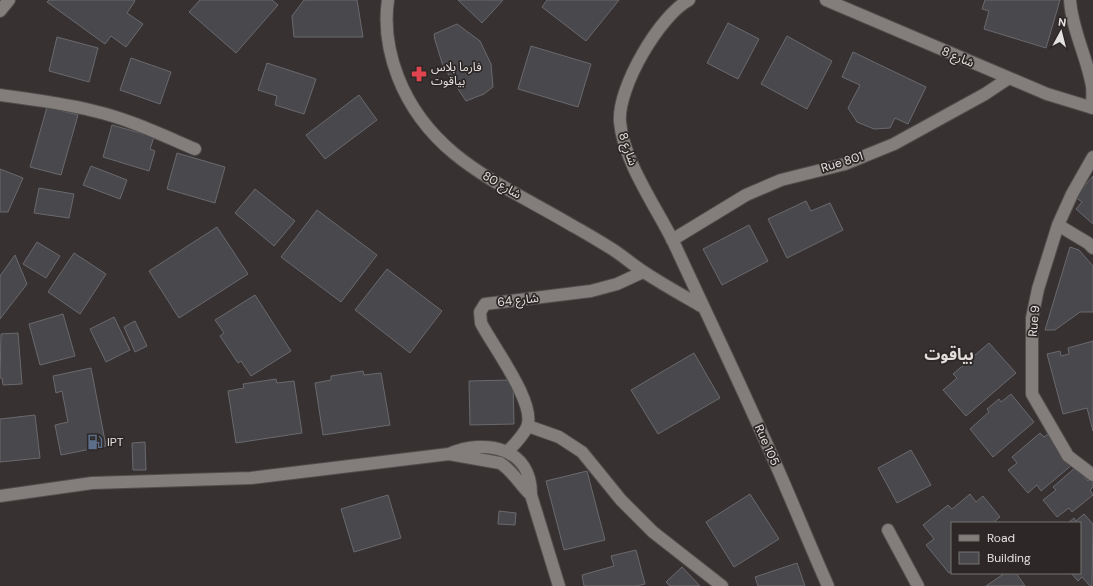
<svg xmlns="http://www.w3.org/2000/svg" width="1093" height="586" font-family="'DM Sans','Noto Sans Arabic',sans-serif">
  <rect width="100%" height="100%" fill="#373231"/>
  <path fill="#49484d" stroke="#6a696e" d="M49 0H134L135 1 127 13 143 24 126 47 111 36 105 44 47 2Z
    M200 0H272L278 5 236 53 189 12Z
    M304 0H357L363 37H294L292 16Z
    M458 0H503L482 23Z
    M547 0H619L586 41 542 7Z
    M985 0H1060L1046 48 984 29 989 11 982 9Z
    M728 23 759 39 738 79 707 63Z
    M457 24 480 41 491 64 493 87 484 94 466 101 443 66 435 40 434 34Z
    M787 36 832 61 807 109 761 84Z
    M57 37 98 48 89 82 49 71Z
    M531 46 591 64 578 107 518 89Z
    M853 52 926 87 908 124 895 118 890 128 874 129 857 122 848 108 860 85 842 77Z
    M131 58 171 72 160 104 120 90Z
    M267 63 316 79 304 114 275 105 277 96 258 90Z
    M359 95 377 120 325 159 306 135Z
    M47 107 78 115 61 175 30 167Z
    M112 125 154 137 150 149 155 151 149 171 103 157Z
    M177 153 225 167 215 203 167 189Z
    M91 166 127 180 120 199 83 185Z
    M0 169 23 178 8 212H0Z
    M1093 176V224L1076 209 1082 202 1075 197Z
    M39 188 74 194 69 218 34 213Z
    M255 189 295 221 274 246 235 213Z
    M806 201 811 211 830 203 843 230 787 258 768 219Z
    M317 210 377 255 341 302 281 257Z
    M749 225 768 261 722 285 703 249Z
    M217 227 248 274 179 318 149 271Z
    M37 242 60 256 46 278 23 264Z
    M1070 247 1079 250 1093 266V312H1080L1055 330H1045Z
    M74 253 106 274 80 314 48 292Z
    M15 255 27 284 0 319V276Z
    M387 269 442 311 410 353 355 310Z
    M255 295 291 351 251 376 241 361 238 363 220 336 224 333 215 320Z
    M63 314 75 356 40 365 29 324Z
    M114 317 130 350 106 362 90 329Z
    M135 321 147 346 135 352 124 327Z
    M18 333 22 384 3 385 2 378H0L1 334Z
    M1093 341V431L1087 408 1063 414 1047 354 1060 351 1061 356 1069 354 1068 348Z
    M989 343 1016 373 966 416 943 390 957 378 953 374Z
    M694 353 720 398 658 434 631 390Z
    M91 368 106 446 61 455 55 425 68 422 62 391 56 393 53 376Z
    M363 371 364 375 381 373 390 425 323 435 315 383 331 380V376Z
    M276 379 277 383 294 381 302 433 236 443 228 391 244 388 243 384Z
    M513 380 514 424 470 425 469 381Z
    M1011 394 1034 422 993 457 970 429 989 412 987 409 999 399 1001 402Z
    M35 415 40 458 0 462V419Z
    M1040 433 1044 437 1048 434 1073 464 1041 491 1037 485 1028 493 1008 470 1017 463 1012 457Z
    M145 442 146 470H133L132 443Z
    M911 450 931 485 897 503 878 468Z
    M1076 467 1088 481 1091 478 1093 481V487L1090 490 1093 495 1072 512 1069 508 1057 517 1043 500 1056 490 1053 487Z
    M587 471 605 540 564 550 546 481Z
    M750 494 779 539 734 567 706 522Z
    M970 494 976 502 983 496 1000 517 995 521 996 523H952V571L949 573 926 545 934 539 923 525 948 505 952 509Z
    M388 495 401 538 354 552 341 509Z
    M499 511 516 513 515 525 498 524Z
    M1084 514 1093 524 1092 586H1090L1082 577 1078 581 1071 573H1080V523H1068L1074 518 1076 521Z
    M636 550 645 584 636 586H584L582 575 614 566 611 556Z
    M797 563 805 586H758L755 577Z
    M682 567 700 586H670L666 582Z
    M1005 573H1016L1025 586H986Z"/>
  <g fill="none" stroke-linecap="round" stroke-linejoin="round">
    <g stroke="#514e4d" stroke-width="14">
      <path id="minor" d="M388 0C384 27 388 51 398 77 430 159 503 184 573 226 586 233 599 241 612 249 623 256 633 265 644 272 662 284 682 295 701 306
        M689 0C660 15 617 88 620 122 623 160 656 207 673 241 702 304 732 366 760 429 784 481 805 534 828 586
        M826 0 1047 94 1093 108
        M1070 0C1072 30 1087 57 1092 86 1093 93 1092 101 1092 108
        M0 11 9 0
        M0 95C31 99 63 103 94 111 129 119 162 135 195 149
        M1093 157 1072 194 1058 225 1038 289 1032 318V394L1068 456 1093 475
        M1058 225 1088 243 1093 248
        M672 240 746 195 781 180 845 164 894 144 985 94 1009 78
        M528 426 559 437 582 452 621 500 653 532 722 586
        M508 451C515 444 523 436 527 427 537 404 492 345 481 323L480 312 485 304 591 291 617 284 643 272
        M449 454 500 463C513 471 520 485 531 495
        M0 496 92 483 251 478 449 454C486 438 532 448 531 495L559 586
        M888 530 918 586"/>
    </g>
    <use href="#minor" stroke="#837e7c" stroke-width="12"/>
  </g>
  <defs>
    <g id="pharmacy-bare" transform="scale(1.2)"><path d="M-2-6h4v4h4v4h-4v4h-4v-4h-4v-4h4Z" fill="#e0444e" stroke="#2d2827" stroke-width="2.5" paint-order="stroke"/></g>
    <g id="fuel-bare" transform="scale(1.2)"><path d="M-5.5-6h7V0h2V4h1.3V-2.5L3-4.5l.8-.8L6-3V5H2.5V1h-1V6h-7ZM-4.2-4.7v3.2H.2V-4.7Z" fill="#5c6f8a" stroke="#2d2827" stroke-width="2.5" paint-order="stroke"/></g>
  </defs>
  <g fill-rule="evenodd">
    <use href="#pharmacy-bare" x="419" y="74"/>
    <use href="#fuel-bare" x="95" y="442"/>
  </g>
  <g text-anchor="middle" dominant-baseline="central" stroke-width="3.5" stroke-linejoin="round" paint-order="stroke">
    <g font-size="12" fill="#e4e2e0" stroke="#2d2827">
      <text transform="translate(958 57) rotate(23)">شارع 8</text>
      <text transform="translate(628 149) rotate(71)">شارع 8</text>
      <text transform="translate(842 162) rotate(-17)">Rue 801</text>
      <text transform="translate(502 185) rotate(30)">شارع 80</text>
      <text transform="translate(518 300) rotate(-6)">شارع 64</text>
      <text transform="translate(1034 321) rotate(-85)">Rue 9</text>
      <text transform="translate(767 445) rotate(66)">Rue 105</text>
    </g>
    <g font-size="12" fill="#e4e2e0" stroke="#2d2827" text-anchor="start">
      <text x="431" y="67">فارما بلاس<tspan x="431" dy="14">بياقوت</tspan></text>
      <text x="107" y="442">IPT</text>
    </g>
    <g font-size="16" font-weight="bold" fill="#e2dddb" stroke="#2d2827">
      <text x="949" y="354">بياقوت</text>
    </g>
  </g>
  <rect x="951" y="522" width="130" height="52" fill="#2d2827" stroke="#767271"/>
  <rect x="959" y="535" width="20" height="6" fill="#837e7c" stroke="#767271"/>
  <text x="987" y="542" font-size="12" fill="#e4e2e0">Road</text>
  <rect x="959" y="552" width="20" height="12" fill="#49484d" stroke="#767271"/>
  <text x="987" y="562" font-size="12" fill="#e4e2e0">Building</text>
  <g transform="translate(1061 32) rotate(7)" stroke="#2d2827" stroke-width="3" paint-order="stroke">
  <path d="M0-3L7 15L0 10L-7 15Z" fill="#e4e2e0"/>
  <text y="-6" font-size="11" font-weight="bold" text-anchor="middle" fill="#e4e2e0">N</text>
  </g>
</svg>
